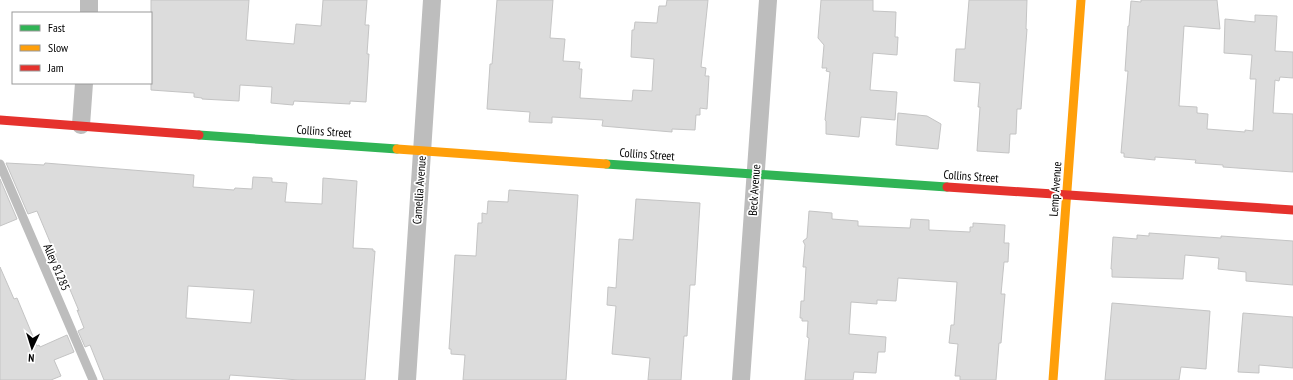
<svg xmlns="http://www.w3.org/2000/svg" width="1293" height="380" font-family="'PT Sans Narrow',sans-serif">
  <rect width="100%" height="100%" fill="#fff"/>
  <path fill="#dcdcdc" stroke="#c4c4c4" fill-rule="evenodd" d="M151 0H249L246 40 294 44 296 24 321 26 323 0H367L365 25H369L367 54H369L366 102 350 101V104L294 101 293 105 271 103 272 87 240 85 239 101 202 99V98L194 97V93L151 90Z
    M497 0H553L550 38 565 39 563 61 580 62 579 69H582L580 98 632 101 633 90 652 91 654 59 631 57 632 30H634L635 22 657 23 659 6H666L667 0H708L701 67 706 68 705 76H709L707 109 700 108V115H696L695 130 672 129V132L602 126 603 120 552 117V123L529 122 530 112 487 109 490 64H492Z
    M821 0H873V11L896 12 895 37H898L897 55 873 53 870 90 897 92 895 120 861 117 859 137 826 134V121L825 120 830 72 826 71 827 68H822L824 45 818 38Z
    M969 0H1027L1026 29H1027L1021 109H1017L1016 134H1010L1009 153 977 151 980 107H978L980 83 954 81 956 49H965Z
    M1141 0H1217L1220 29 1184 26 1179 106 1197 107V113L1208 114 1207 129 1245 132V130L1253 131 1256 79H1250L1252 55 1224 53 1225 19 1255 22V15L1277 16 1275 51 1293 52V78L1280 77 1279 81 1275 80 1273 113 1293 114V172L1223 167V165L1195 163 1196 160 1155 157V160L1124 157V153H1121L1128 71H1125L1128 26H1129L1131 1 1141 2Z
    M898 113 927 116 941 124 938 149 896 145Z
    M6 163 44 165 45 163 194 175 193 187 234 190 235 188 252 189 253 177 272 178V182L287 183 285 202 322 204 323 178 357 181 353 248 373 249V251H375L365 380H299L230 375 229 380H104L90 345 85 347 78 331 84 328 77 310 79 311 37 211 28 214ZM188 286 254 290 251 323 186 318Z
    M0 179 17 219 0 226Z
    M509 190 578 195 566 380H463L465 355 451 354V349H449L451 319 455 255 476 256 478 223H482V213L487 214 488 201 508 202Z
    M636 199 700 203 695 285H690L687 336H684L681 380H648L650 358 612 354 616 306 607 305 608 287 616 288 619 239 633 240Z
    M809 211 832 213V219L858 221V226L910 228 911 219 929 220V230L970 232V227H973V223L1005 225 1004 243H1009L1008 262H1004L1001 294H1005L1001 343H999L996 380H960V376H955L958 344 949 343 951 325H954L957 282 898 278 896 301 877 300V304L851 302 849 334 886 337 885 352H878L876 373 854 372 853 380H805L809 338 807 337 808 321H802V318H800L801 301H804L806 267H803L805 245 803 241 807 238Z
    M1149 233 1221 238V236L1293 241V285L1246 281V272L1218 269 1219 258 1185 255 1183 279 1112 277V269H1111L1113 237 1137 239V235L1149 236Z
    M0 267 14 299 17 298 37 346 39 345 40 347 67 335 74 352 54 360 61 376 51 380H0Z
    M1112 303 1210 311 1206 369 1181 367 1179 380H1105Z
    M1243 313 1293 317V368L1259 365V373L1238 372Z"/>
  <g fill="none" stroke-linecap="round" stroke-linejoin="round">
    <path stroke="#bdbdbd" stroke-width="9" d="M0 164 93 380"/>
    <path stroke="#bdbdbd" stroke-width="18" d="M89 13V0
      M81 125 84 83
      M407 380 432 0
      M741 380 768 0"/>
    <path stroke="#30b455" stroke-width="9" d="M199 135 397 149
      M606 164 947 187"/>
    <path stroke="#ff9f0a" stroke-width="9" d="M397 149 606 164
      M1053 380 1081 0"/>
    <path stroke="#e5322d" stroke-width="9" d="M0 120 199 135
      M947 187 1293 210"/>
  </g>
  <g text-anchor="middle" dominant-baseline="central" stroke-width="3.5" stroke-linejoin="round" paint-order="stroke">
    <g font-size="12" fill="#000" stroke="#fff">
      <text transform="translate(324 131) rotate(4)">Collins Street</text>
      <text transform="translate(647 154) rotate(4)">Collins Street</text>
      <text transform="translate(971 176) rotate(4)">Collins Street</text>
      <text transform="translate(1055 189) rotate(-86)">Lemp Avenue</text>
      <text transform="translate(419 190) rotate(-86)">Camellia Avenue</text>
      <text transform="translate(754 190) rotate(-86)">Beck Avenue</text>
      <text transform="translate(57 267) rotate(67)">Alley 81285</text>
    </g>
  </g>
  <rect x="12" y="12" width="140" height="72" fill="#ffffff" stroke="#999999"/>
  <rect x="20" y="25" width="20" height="6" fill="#30b455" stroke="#999999"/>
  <text x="48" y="32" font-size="12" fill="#000000">Fast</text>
  <rect x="20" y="45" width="20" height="6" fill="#ff9f0a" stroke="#999999"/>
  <text x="48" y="52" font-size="12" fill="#000000">Slow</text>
  <rect x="20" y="65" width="20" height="6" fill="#e5322d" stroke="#999999"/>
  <text x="48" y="72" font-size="12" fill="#000000">Jam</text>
  <g transform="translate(32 348) rotate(184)" stroke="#ffffff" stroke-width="3" paint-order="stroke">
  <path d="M0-3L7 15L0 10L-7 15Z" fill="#000000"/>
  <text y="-6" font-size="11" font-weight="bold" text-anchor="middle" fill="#000000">N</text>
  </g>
</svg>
